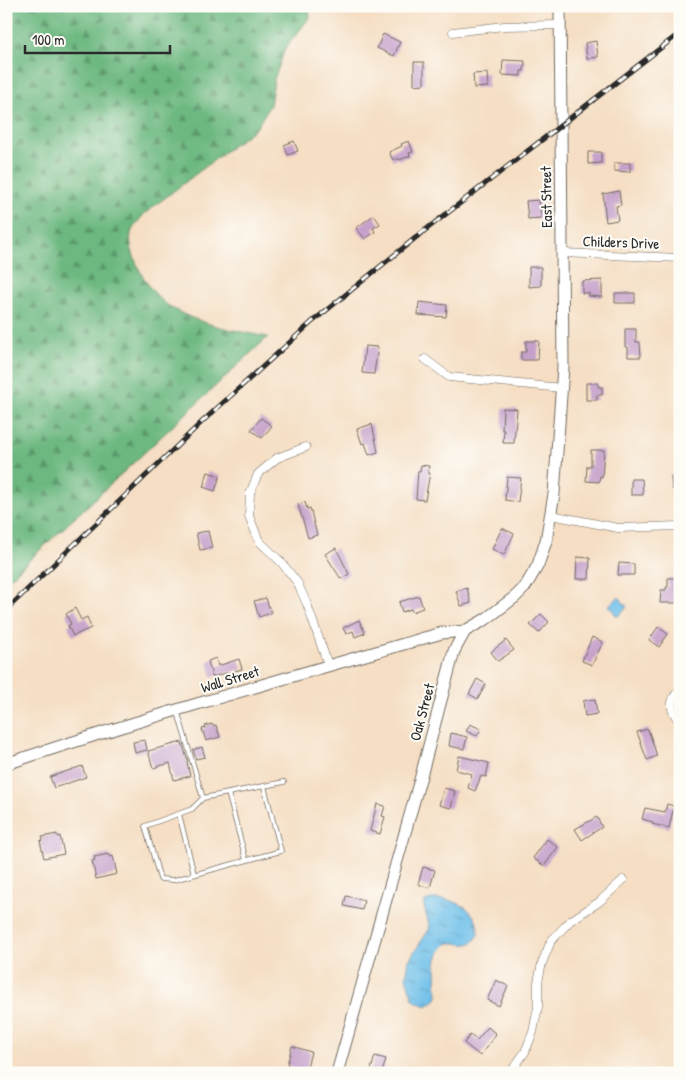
<svg xmlns="http://www.w3.org/2000/svg" width="686" height="1079" font-family="'Patrick Hand',sans-serif">
  <defs>
    <pattern id="grass-dots" width="8" height="8" patternUnits="userSpaceOnUse" patternTransform="scale(1.25)"><rect width="8" height="8" fill="#86d797"/><path d="M2 2h.1M6 6h.1" fill="none" stroke="#74b982" stroke-width="1.8" stroke-linecap="round"/></pattern>
    <pattern id="forest-firs" width="22" height="20" patternUnits="userSpaceOnUse" patternTransform="scale(1.25)"><rect width="22" height="20" fill="#6cb880"/><path d="M5 1l3.5 6h-7zM16 11l3.5 6h-7z" fill="#599669"/></pattern>
    <pattern id="water-ripples" width="26" height="14" patternUnits="userSpaceOnUse" patternTransform="scale(1.25)"><rect width="26" height="14" fill="#6ebfe9"/><path d="M2 4q2-2 4 0t4 0M15 11q2-2 4 0t4 0" fill="none" stroke="#5b9bbd"/></pattern>
  </defs>
  <rect width="100%" height="100%" fill="#fdfcf7"/>
  <filter id="ink" filterUnits="userSpaceOnUse"><feTurbulence type="fractalNoise" baseFrequency=".02" numOctaves="2"/><feDisplacementMap in="SourceGraphic" scale="10" xChannelSelector="R" yChannelSelector="G"/><feConvolveMatrix kernelMatrix="1 2 1 2 8 2 1 2 1" color-interpolation-filters="sRGB"/></filter>
  <filter id="wash" filterUnits="userSpaceOnUse"><feTurbulence type="fractalNoise" baseFrequency=".0096" numOctaves="4" result="noise"/><feDisplacementMap in="SourceGraphic" scale="20" xChannelSelector="R" yChannelSelector="G"/><feGaussianBlur stdDeviation="1.12" result="paint"/><feColorMatrix in="noise" values="0 0 0 0 0 0 0 0 0 0 0 0 0 0 0 0 0 1.4 0 .05"/><feComposite in="paint" operator="in"/></filter>
  <g filter="url(#wash)">
    <rect width="100%" height="100%" fill="#f5dec3"/>
    <path fill="url(#grass-dots)" stroke="#588161" d="M6 337 12 357 6 397Z"/>
    <path fill="url(#forest-firs)" stroke="#4c7256" d="M6 6H309L310 17 285 49 274 80 270 105 257 127 144 214C140 220 132 227 131 234 129 243 133 255 137 264 143 279 155 297 169 306 195 324 237 331 268 337L6 582V397L12 357 6 337Z"/>
    <path fill="url(#water-ripples)" stroke="#4c758a" d="M619 597 627 607 617 617 609 605Z
      M432 899C456 899 477 907 479 934 477 937 475 941 471 943 460 949 446 931 437 959 435 966 437 989 437 998L427 1006 417 1002 413 999 406 977 409 960 430 928 424 907 425 901Z"/>
    <g id="blocks">
      <path fill="#c6a1cb" d="M383 34 400 42 394 56 377 48Z
        M596 41 598 57 587 59 585 43Z
        M503 60 525 61 524 71H521V76L502 75Z
        M414 62H424V84L414 85Z
        M487 73 488 87 474 88 473 74Z
        M294 141 298 151 288 155 284 145Z
        M409 141 413 152 409 153 410 156 399 160 398 158 393 160 389 152 402 146 401 144Z
        M588 152H601V163L588 164Z
        M614 163H630V172L614 171Z
        M619 191 621 205 616 206 618 220 606 222 603 194Z
        M539 200 541 218 528 219 526 201Z
        M374 215 380 224 373 228 375 232 365 239 356 228Z
        M529 267H541V286L529 287Z
        M602 280V297L589 296V293H582V281Z
        M615 293H635V303H615Z
        M419 302 447 305 446 317 418 315Z
        M625 329H636V342H640L641 357H628V347H625Z
        M526 341H539L538 360H521V352H526Z
        M365 346 378 347 374 374 362 373Z
        M586 383H598V387H602V395H597V400H586Z
        M503 408 517 409 514 443H503L504 430H502Z
        M261 418 272 426 262 438 251 430Z
        M372 424 378 452 369 455 365 443 362 444 357 429Z
        M591 450H604L602 477 600 476 599 482 586 481 587 466H591Z
        M421 465 429 466 428 473H430L425 500 416 499 418 471 420 472Z
        M208 472 220 476 215 491 203 487Z
        M680 476V488L672 489 671 477Z
        M507 477 521 478 518 502 505 500Z
        M631 479H642L643 495H631Z
        M305 502 307 509 310 508 317 535 308 538 298 504Z
        M502 528 514 534 504 555 492 549Z
        M208 531 212 548 200 550 196 533Z
        M336 548 349 574 341 579 325 554Z
        M577 557 590 558 589 579H576Z
        M619 563 634 564V575H618Z
        M668 578H678V603H660L661 590H666V587H668Z
        M467 588 471 603 461 606 456 591Z
        M419 596 423 608 412 612 411 609 402 612 399 602Z
        M266 598 271 613 259 617 254 601Z
        M75 608 81 620 87 617 91 628 73 636 68 626 71 624 66 614Z
        M541 614 549 622 539 633 530 625Z
        M359 620 365 633 355 637 353 631 346 634 343 628Z
        M658 627 668 634 659 647 649 640Z
        M592 637 603 642 592 665 582 661Z
        M506 640 514 650 498 661 491 652Z
        M216 658 218 666 239 659 242 669 212 677 208 661Z
        M477 679 486 684 478 699 469 694Z
        M595 699 597 714 585 716 583 701Z
        M212 724 213 726 216 725 220 737 206 741 202 729 206 728 205 726Z
        M470 724 481 729 477 736 466 731Z
        M648 729 657 756 647 760 637 732Z
        M451 733 467 737 464 749 449 746Z
        M145 740 147 750 135 753 133 742Z
        M182 742 188 762H187L190 776 174 780 170 763 153 768 148 751Z
        M202 747 205 757 196 759 193 750Z
        M459 756 489 763 486 777 481 776 475 791 468 788 472 774 456 770Z
        M82 766 86 777 54 788 50 777Z
        M444 788 455 791 451 808 439 805Z
        M377 804 385 806 382 816 385 817 380 834 370 831Z
        M667 804 674 806 669 828 652 824 653 822 642 819 645 808 665 812Z
        M597 817 602 827 582 840 575 829Z
        M57 834V837L60 836 64 854 44 858 40 841 43 840 42 837Z
        M547 839 558 847 544 866 533 858Z
        M109 854 110 857 113 856 117 874 96 879 92 861 95 860 94 857Z
        M423 867 435 870 430 888 418 884Z
        M346 896 364 900 362 910 344 906Z
        M496 980 508 986 499 1006 487 1000Z
        M488 1027 496 1034 480 1056 464 1043 470 1035 477 1040Z
        M292 1046 311 1052 306 1071 302 1070 301 1073H291L293 1067 287 1065Z
        M375 1056 386 1059 382 1073H370Z"/>
    </g>
  </g>
  <g filter="url(#ink)">
    <use href="#blocks" fill-opacity="0" stroke="#726a60" stroke-width="1"/>
    <g fill="none" stroke-linecap="round" stroke-linejoin="round">
      <g stroke="#726a60" stroke-width="5.5">
        <path id="lane" d="M178 713 203 798 284 782
          M228 793 246 860
          M203 798 192 809 145 826 160 879 174 880 281 851 264 786
          M179 814 194 874"/>
      </g>
      <g stroke="#726a60" stroke-width="9">
        <path id="street" d="M453 32 504 26 559 25
          M562 253 680 258
          M425 359 449 377 562 388
          M306 447 277 458 258 474 250 493 249 516 259 541 281 562 297 582 307 604 328 665
          M551 515 618 528 680 526
          M680 690C669 699 669 711 680 721
          M510 1073 525 1052 533 1032 538 1007V982L542 963 551 941 570 921 599 902 623 880"/>
      </g>
      <g stroke="#726a60" stroke-width="13">
        <path id="secondary" d="M6 764C150 716 296 675 442 633L465 631
          M337 1073 421 776 454 651 465 631 486 619 515 597 525 587 538 565 546 541 554 494 563 367 560 6"/>
      </g>
      <use href="#lane" stroke="#fff" stroke-width="4"/>
      <use href="#street" stroke="#fff" stroke-width="8"/>
      <use href="#secondary" stroke="#fff" stroke-width="11"/>
      <g stroke="#2b2b2b" stroke-width="5">
        <path id="rail" d="M6 610 204 420 312 322 419 235 680 33"/>
      </g>
      <use href="#rail" stroke="#fdfcf7" stroke-width="3" stroke-dasharray="9" stroke-linecap="butt"/>
    </g>
  </g>
  <g text-anchor="middle" dominant-baseline="central" stroke-width="4" stroke-linejoin="round" paint-order="stroke">
    <g font-size="15" fill="#2b2b2b" stroke="#fdfcf7">
      <text transform="translate(546 197) rotate(-91)">East Street</text>
      <text transform="translate(621 242) rotate(2)">Childers Drive</text>
      <text transform="translate(230 679) rotate(-17)">Wall Street</text>
      <text transform="translate(422 712) rotate(-75)">Oak Street</text>
    </g>
  </g>
  <rect width="686" height="1079" fill="none" stroke="#fdfcf7" stroke-width="25"/>
  <path d="M25 45v8h145v-8" fill="none" stroke="#2b2b2b" stroke-width="2.5"/>
  <text x="32" y="45" font-size="15" fill="#2b2b2b" stroke="#fdfcf7" stroke-width="4" paint-order="stroke">100 m</text>
</svg>
